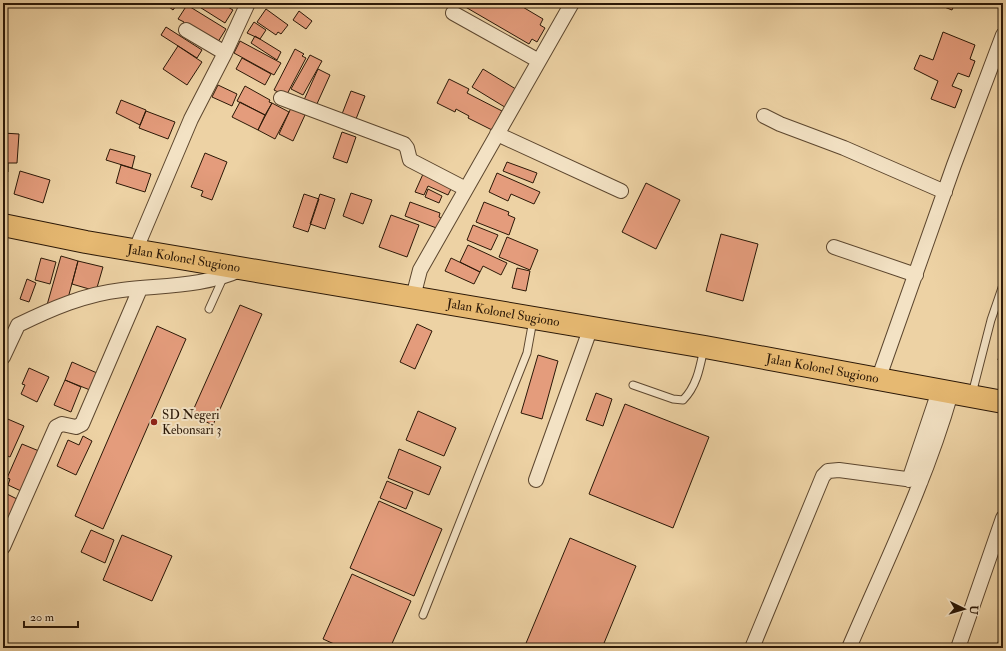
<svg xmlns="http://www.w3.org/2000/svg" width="1006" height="651" font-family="'IM FELL Double Pica',serif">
  <rect width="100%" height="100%" fill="#edd2a4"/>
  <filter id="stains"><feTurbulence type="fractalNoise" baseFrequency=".005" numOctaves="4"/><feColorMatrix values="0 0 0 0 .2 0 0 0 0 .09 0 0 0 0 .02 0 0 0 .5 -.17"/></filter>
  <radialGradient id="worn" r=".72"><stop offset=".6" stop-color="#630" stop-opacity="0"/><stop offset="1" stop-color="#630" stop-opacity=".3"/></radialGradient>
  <path fill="#e49c7c" stroke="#2b1807" d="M164 3H178L173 10Z
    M200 3H221L233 10 225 23 198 6Z
    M232 3H240L238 7Z
    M463 3H516L543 19 540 25 545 28 537 42 532 39 529 44 462 5Z
    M934 3H955L952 10Z
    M187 5 226 29 216 45 183 24 184 22 178 19Z
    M266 9 288 25 281 34 278 32 276 35 257 22Z
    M299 11 312 21 306 29 293 20Z
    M254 22 266 30 260 39 247 33Z
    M166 27 202 50 197 58 161 35Z
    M943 32 975 45 970 59 975 61 969 77 958 73 952 86 962 90 955 108 931 99 938 81 914 69 920 55 933 60Z
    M255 36 281 52 277 60 251 43Z
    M240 41 281 63 274 75 234 53Z
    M178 46 202 62 187 85 163 69Z
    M295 49 304 54 302 56 306 58 286 96 274 90Z
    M310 55 322 61 303 95 291 89Z
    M242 58 271 74 265 85 236 69Z
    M318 69 330 75 316 106 304 100Z
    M483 69 519 91 508 109 472 87Z
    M449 79 469 89 467 93 502 111 492 130 468 118 469 116 456 109 455 112 437 103Z
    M218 85 237 94 232 106 212 97Z
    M245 86 270 100 269 102 272 103 265 115 237 101Z
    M351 91 365 96 356 119 342 114Z
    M121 100 146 110 140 125 116 113Z
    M240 102 265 115 258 130 232 117Z
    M272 103 289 112 275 139 258 130Z
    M291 108 305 115 293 141 279 134Z
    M146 111 175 122 168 139 139 128Z
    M342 132 356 137 347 163 333 158Z
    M3 133 19 134 17 163H8V172H3Z
    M110 149 135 156 132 168 106 160Z
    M205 153 227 162 212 200 201 196 203 191 191 187Z
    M507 162 537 173 533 183 503 171Z
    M121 165 151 174 145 192 116 183Z
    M20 171 50 180 43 203 14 194Z
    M497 173 540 192 534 204 511 194 508 201 489 192Z
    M423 174 452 187 448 195 428 186 424 195 415 192Z
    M646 183 680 200 656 249 622 232Z
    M428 189 442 196 439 203 425 197Z
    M351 193 372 200 363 224 343 216Z
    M304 194 319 199 308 232 293 227Z
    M320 194 335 199 325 229 310 224Z
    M410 202 440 213 439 217 443 219 439 229 405 216Z
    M484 202 509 212 508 215 515 218 509 235 476 222Z
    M391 215 419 225 407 257 379 247Z
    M473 225 498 235 491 250 467 240Z
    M721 234 758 244 743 301 706 291Z
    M507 237 538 250 530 270 499 257Z
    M468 245 507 263 501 275 483 266 480 272 460 262Z
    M61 256 78 261 67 302 47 305Z
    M41 258 56 262 50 284 35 280Z
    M451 258 480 272 474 284 445 271Z
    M78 261 103 267 96 291 72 284Z
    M517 268 530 271 526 291 512 288Z
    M27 279 36 283 29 302 20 299Z
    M240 305 262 314 213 425 191 415Z
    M417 324 432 331 415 369 400 362Z
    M157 326 186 339 103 529 75 516Z
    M1003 339V361L998 360Z
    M538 355 558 361 542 419 521 413Z
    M72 362 97 373 90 390 65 380Z
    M29 368 49 377 37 402 21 394 25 385 22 384Z
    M65 380 81 387 71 412 54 405Z
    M596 393 612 399 603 426 586 420Z
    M625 404 709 437 673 528 589 494Z
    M418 411 456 428 444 456 406 440Z
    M3 417 24 426 10 457 3 454Z
    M83 436 92 441 76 475 57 466 68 440 79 445Z
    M22 444 39 451 21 491 8 485 10 479 7 478Z
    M399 449 441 467 429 495 388 478Z
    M387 481 413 492 406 509 380 498Z
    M3 492 17 499 6 523 3 521Z
    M379 501 442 529 414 596 350 568Z
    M91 530 114 540 105 563 81 552Z
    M122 535 172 556 152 601 103 580Z
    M570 538 636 566 602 648H524Z
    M352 574 411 601 390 648H343L323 639Z
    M1003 629V648H996Z"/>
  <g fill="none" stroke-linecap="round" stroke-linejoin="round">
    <g stroke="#5c462e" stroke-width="9">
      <path id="lane" d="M209 309 223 278
        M633 385 673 399 683 400C697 386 700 367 704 348
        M972 394 991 320 1003 285
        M423 615 527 353 533 320"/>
    </g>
    <g stroke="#5c462e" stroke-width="16">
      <path id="street" d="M453 13 539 61
        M186 30 225 53
        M281 98 404 144 407 148 410 160 466 189
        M764 116 780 124 844 148 945 192
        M497 134 621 191
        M834 247 916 275
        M136 249 191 119 225 53 248 3
        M413 297 420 270 572 3
        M3 357 18 325C51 309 85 294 122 290 163 285 204 287 242 269
        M878 380 954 165 1003 35
        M536 480 591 327
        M909 480 939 391
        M3 547 56 427 62 424 76 427 82 424 140 289
        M752 648 823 476 828 471 839 470 921 481
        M849 648C885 564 926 481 951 393
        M958 648 1003 518"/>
    </g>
    <g stroke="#2b1807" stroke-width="24">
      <g id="primary">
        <path id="s1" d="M3 225 86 242 705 347 1003 402"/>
      </g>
    </g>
    <use href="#lane" stroke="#f3e2c4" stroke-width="7"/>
    <use href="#street" stroke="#f3e2c4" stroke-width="14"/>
    <use href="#primary" stroke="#e6b972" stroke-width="22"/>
  </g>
  <circle fill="#8f2418" stroke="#f3e2c4" stroke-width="1.5" cx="154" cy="422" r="4"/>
  <g text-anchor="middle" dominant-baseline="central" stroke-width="4" stroke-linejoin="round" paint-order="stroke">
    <g font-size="13" fill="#2b1807" stroke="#f3e2c4">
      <text stroke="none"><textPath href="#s1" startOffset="184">Jalan Kolonel Sugiono</textPath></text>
      <text stroke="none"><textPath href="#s1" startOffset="508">Jalan Kolonel Sugiono</textPath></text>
      <text stroke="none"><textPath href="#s1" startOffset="832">Jalan Kolonel Sugiono</textPath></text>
    </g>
    <g font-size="13" fill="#2b1807" stroke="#f3e2c4" text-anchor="start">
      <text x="162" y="415">SD Negeri<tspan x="162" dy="15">Kebonsari 3</tspan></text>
    </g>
  </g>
  <rect width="1006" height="651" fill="none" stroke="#edd2a4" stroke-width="16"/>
  <rect x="4" y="4" width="998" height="643" fill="none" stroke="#2b1807" stroke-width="2"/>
  <rect x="8" y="8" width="990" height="635" fill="none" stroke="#2b1807"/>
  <g transform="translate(964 609) rotate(95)" stroke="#f3e2c4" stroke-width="3" paint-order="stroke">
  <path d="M0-3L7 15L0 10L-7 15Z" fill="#2b1807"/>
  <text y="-6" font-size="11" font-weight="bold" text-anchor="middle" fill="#2b1807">U</text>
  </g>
  <path d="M24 621v6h54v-6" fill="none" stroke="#2b1807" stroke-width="2"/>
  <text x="30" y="621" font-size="12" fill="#2b1807" stroke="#f3e2c4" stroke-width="3" paint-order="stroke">20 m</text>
  <rect width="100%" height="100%" filter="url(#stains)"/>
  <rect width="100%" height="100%" fill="url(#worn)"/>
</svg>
